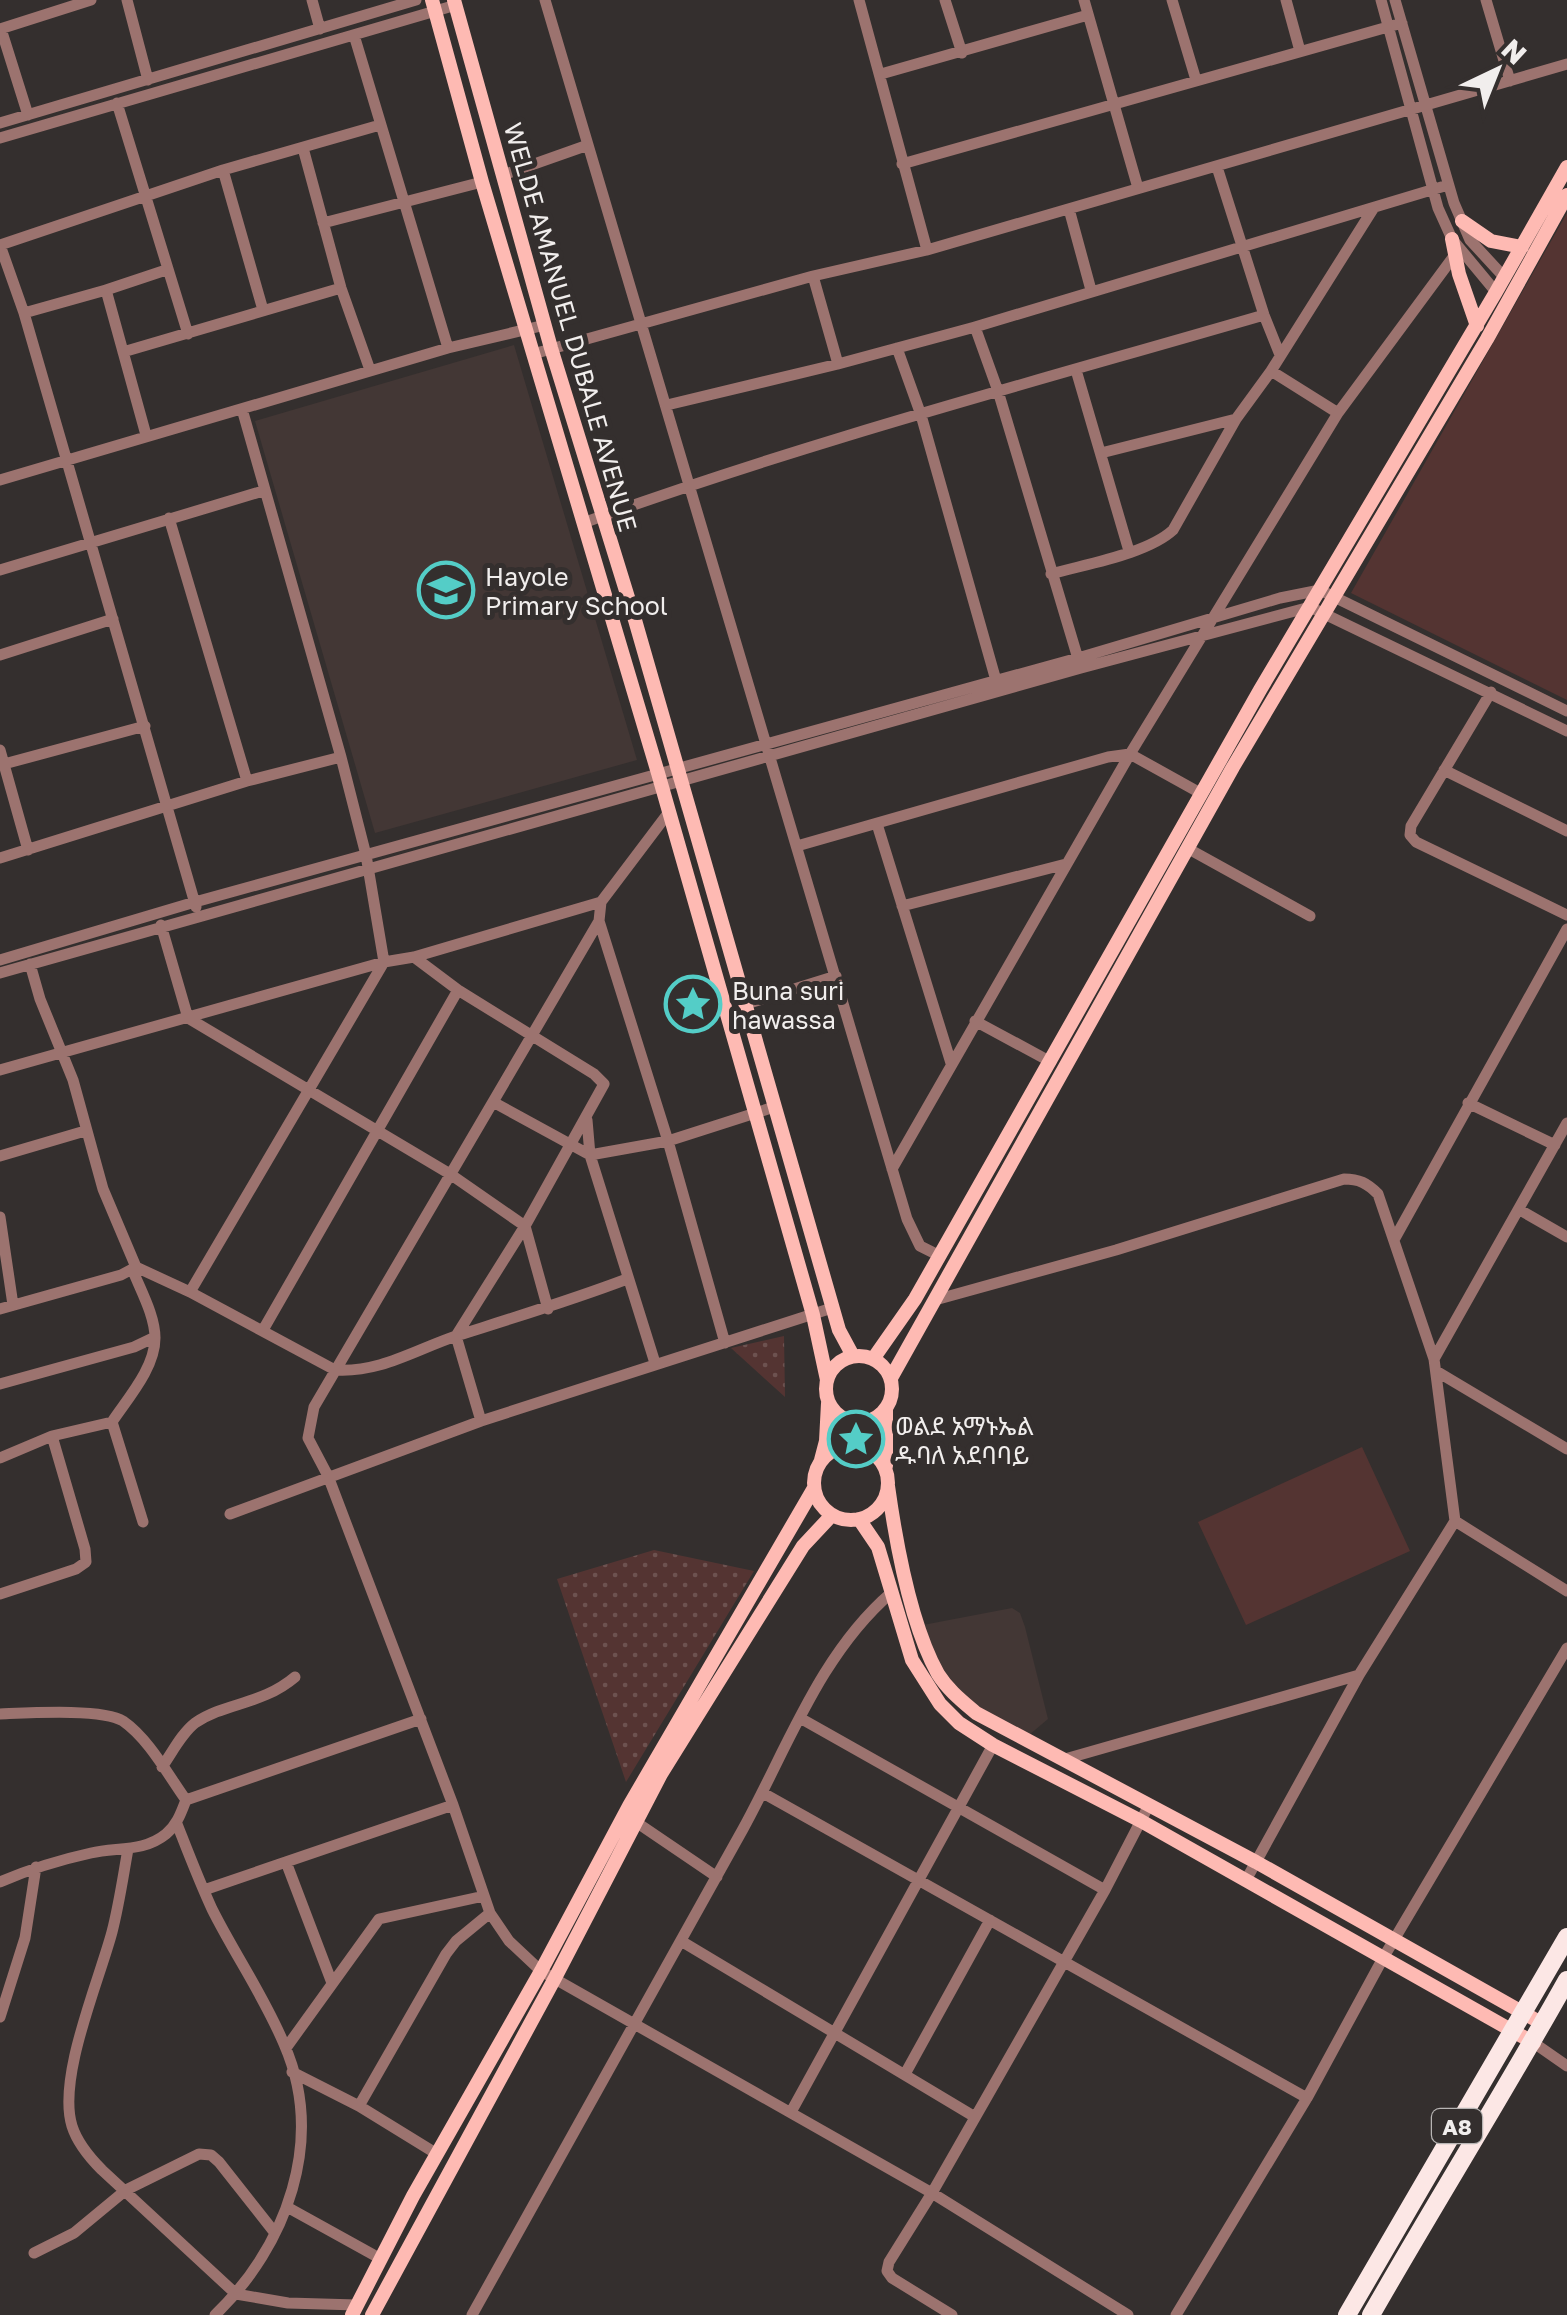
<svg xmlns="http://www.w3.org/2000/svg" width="1567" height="2315" font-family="'Golos Text','Noto Sans Ethiopic',sans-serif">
  <defs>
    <pattern id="green-dots" width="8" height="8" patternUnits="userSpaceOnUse" patternTransform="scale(2.5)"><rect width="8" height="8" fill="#543432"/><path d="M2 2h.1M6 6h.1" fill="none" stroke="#6d5250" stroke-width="1.8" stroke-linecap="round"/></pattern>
  </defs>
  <rect width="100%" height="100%" fill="#342f2e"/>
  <path fill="#433735" d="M514 345 637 760 375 833 255 421Z
    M1012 1608 1020 1613 1025 1627 1048 1719 1029 1735 1020 1734 965 1699 945 1678 923 1625Z"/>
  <path fill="url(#green-dots)" d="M784 1336 785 1397 731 1348Z
    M654 1550 754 1571 626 1782 557 1579Z"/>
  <path fill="#543432" d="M1567 213V700L1351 593Z
    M1362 1447 1410 1551 1246 1625 1198 1522Z"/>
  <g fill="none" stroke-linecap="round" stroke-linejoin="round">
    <path stroke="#9c736f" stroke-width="11" d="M127 0 148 80
      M312 0 320 29
      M545 0 907 1219 920 1246 940 1256
      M859 0 927 250
      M945 0 962 53
      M1084 0 1138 188
      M1172 0 1196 80
      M1286 0 1300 51
      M1381 0 1438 208 1452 239 1496 292
      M1395 0 1454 203 1470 240 1505 278
      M1486 0 1510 81
      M0 29 91 0
      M1 29 28 115
      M354 35 448 348
      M881 74 1088 15
      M117 103 188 334
      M0 123 416 0
      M0 138 456 5
      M303 148 341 288 370 370
      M902 164 1402 23
      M1217 167 1264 315 1280 355
      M223 170 263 310
      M503 175 588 145
      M1069 209 1091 290
      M323 223 482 182
      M0 245 24 313 196 907
      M0 245 223 170 380 125
      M813 276 838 364
      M106 290 166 270
      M24 313 106 290 146 435
      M975 327 998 391 1079 662
      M897 348 921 415 997 684
      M123 352 341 288
      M533 354 813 276 927 250 1567 64
      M1076 370 1129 551
      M1271 371 1338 413
      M667 405 838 364 975 327 1448 185
      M1101 453 1236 419
      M0 480 448 348 545 325
      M169 518 247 781
      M583 523C806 442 1037 381 1264 315
      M0 570 263 491
      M1051 574C1086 564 1147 554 1173 530L1236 419 1271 371 1373 209
      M0 655 113 619
      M1491 692 1411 826 1410 835 1416 842 1567 915
      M0 750 28 850
      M4 764 145 726
      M1444 770 1567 831
      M669 812 601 902 599 921 314 1407 308 1438 328 1476 453 1805 490 1913 509 1941 541 1971 932 2193 1128 2315
      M877 824 951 1063
      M797 846 1108 757 1130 754 1202 794
      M1187 848 1310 916
      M0 858 247 781 341 757
      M902 906 1066 864
      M599 921 668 1141 725 1343
      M161 925 188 1018 450 1174 525 1226 548 1309
      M414 957 458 990 594 1074 604 1084 525 1226 456 1336 481 1421
      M0 960 195 902 1078 658 1280 598 1320 590 1567 711
      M30 964 40 999 73 1080 103 1189 136 1267 190 1292 335 1370C381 1373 416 1349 459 1335 516 1317 572 1300 627 1279
      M0 973 1081 668 1310 607 1567 731
      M746 1004 836 976
      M975 1021 1051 1062
      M0 1070 384 962 414 957 601 902
      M493 1102 590 1155 668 1141 774 1107
      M1468 1103 1555 1145
      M587 1120 590 1155 655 1363
      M0 1156 85 1131
      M892 1169 1130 754 1338 413 1454 256
      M1520 1210 1567 1237
      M0 1217 13 1305
      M1395 1238 1567 929
      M190 1292 384 962 366 855 341 757 242 409
      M935 1300 1116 1250 1344 1179C1359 1179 1367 1183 1378 1194L1434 1359
      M0 1309 121 1275 136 1267
      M263 1330 458 990
      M1436 1371 1567 1449
      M0 1384 134 1347 155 1337
      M112 1422 143 1522
      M52 1436 112 1422C128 1398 155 1368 155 1338 155 1316 141 1291 133 1271
      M0 1458 52 1436 85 1549 86 1562 76 1569 0 1594
      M230 1514 481 1421 832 1308
      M1455 1521 1567 1591
      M0 1714C26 1713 103 1708 123 1721 149 1739 168 1775 186 1800
      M800 1718 1105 1890
      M1065 1759 1359 1675
      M162 1767C172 1753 181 1734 195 1723 226 1702 262 1705 295 1677
      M763 1793 1307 2098
      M632 1814 636 1822 717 1877
      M177 1824C188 1852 199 1881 212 1909 235 1955 264 1996 284 2044 326 2140 287 2245 215 2315
      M128 1849C123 1877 119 1905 112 1932 99 1981 57 2078 72 2126 77 2142 90 2158 102 2170L236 2294 288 2303 357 2305
      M286 1862 332 1983
      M1246 1880 1359 1675 1455 1521 1434 1359 1567 1123
      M0 1882C30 1869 59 1860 91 1853 117 1847 144 1852 166 1834 177 1825 181 1813 186 1800L421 1719
      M204 1890 453 1805
      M681 1941 975 2117
      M0 2017 25 1938 36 1867
      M1534 2043 1567 2066
      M286 2048 379 1919 484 1896
      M292 2072 359 2106 437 2154
      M905 2074 990 1920
      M359 2106 446 1954 456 1941 490 1913
      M791 2112 993 1745
      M287 2207 381 2259
      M34 2253 74 2233 126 2190 199 2154 211 2155 219 2162 275 2233
      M472 2315C562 2153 653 1991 743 1829 787 1749 820 1654 891 1593
      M952 2315 892 2278 887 2271 889 2262 932 2193 1105 1890 1149 1805
      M1176 2315 1307 2098 1382 1960 1567 1648"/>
    <path stroke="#febab3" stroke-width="14" d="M432 0 482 182 658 773 813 1315 827 1380
      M454 0 551 348 635 620 839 1330 853 1356
      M1462 221 1491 241 1522 247
      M1452 239 1459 274 1477 326
      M826 1389a33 33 0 1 1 66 0a33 33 0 1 1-66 0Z
      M873 1359 915 1299 1260 690 1496 292 1567 167
      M891 1378 1233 767 1487 339 1567 195
      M886 1410V1466
      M814 1483a37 37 0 1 1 74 0a37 37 0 1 1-74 0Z
      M821 1460 826 1441 828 1403
      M888 1486C896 1543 910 1624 938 1674 948 1690 962 1701 976 1713L1256 1862 1543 2024
      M859 1519 878 1547 912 1660 940 1704 959 1723 993 1745 1141 1821 1534 2043
      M352 2315 413 2196 541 1971 629 1806 814 1488
      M372 2315 555 1978 661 1774 803 1546 832 1515"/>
    <path stroke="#fce7e5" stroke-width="18" d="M1347 2315 1567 1937
      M1371 2315C1435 2203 1504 2093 1567 1980"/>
  </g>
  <defs>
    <g id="school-ring" transform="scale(2.875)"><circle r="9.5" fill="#342f2e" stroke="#54cdc7" stroke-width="1.5"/><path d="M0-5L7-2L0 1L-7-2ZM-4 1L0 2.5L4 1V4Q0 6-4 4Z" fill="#54cdc7"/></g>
    <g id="sight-ring" transform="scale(2.875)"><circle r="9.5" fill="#342f2e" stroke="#54cdc7" stroke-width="1.5"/><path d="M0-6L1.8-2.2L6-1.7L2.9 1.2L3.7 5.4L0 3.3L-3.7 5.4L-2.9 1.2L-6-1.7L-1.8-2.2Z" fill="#54cdc7"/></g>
  </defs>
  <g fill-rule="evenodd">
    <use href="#school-ring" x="446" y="590"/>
    <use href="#sight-ring" x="693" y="1004"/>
    <use href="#sight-ring" x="856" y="1439"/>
  </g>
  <g text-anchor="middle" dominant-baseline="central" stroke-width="10" stroke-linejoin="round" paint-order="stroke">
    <rect fill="#342f2e" stroke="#b8b5b4" stroke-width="2.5" x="1432" y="2109" width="50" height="34" rx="8"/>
    <g font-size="22" font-weight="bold" fill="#f1eeed">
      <text x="1457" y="2126">A8</text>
    </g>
    <g font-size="25" fill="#f1eeed" stroke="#342f2e">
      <text transform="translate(571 327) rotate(74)">WELDE AMANUEL DUBALE AVENUE</text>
    </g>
    <g font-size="25" fill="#f1eeed" stroke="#342f2e" text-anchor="start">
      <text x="485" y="576">Hayole<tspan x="485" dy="29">Primary School</tspan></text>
      <text x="732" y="990">Buna suri<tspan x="732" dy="29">hawassa</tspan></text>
      <text x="895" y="1425">ወልደ አማኑኤል<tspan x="895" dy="29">ዱባለ አደባባይ</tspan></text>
    </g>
  </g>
  <g transform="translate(1497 70) rotate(43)" stroke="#342f2e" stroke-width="8" paint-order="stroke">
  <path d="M0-8L18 38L0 25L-18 38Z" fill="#f1eeed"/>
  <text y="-15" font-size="28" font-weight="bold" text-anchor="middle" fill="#f1eeed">N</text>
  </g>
</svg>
